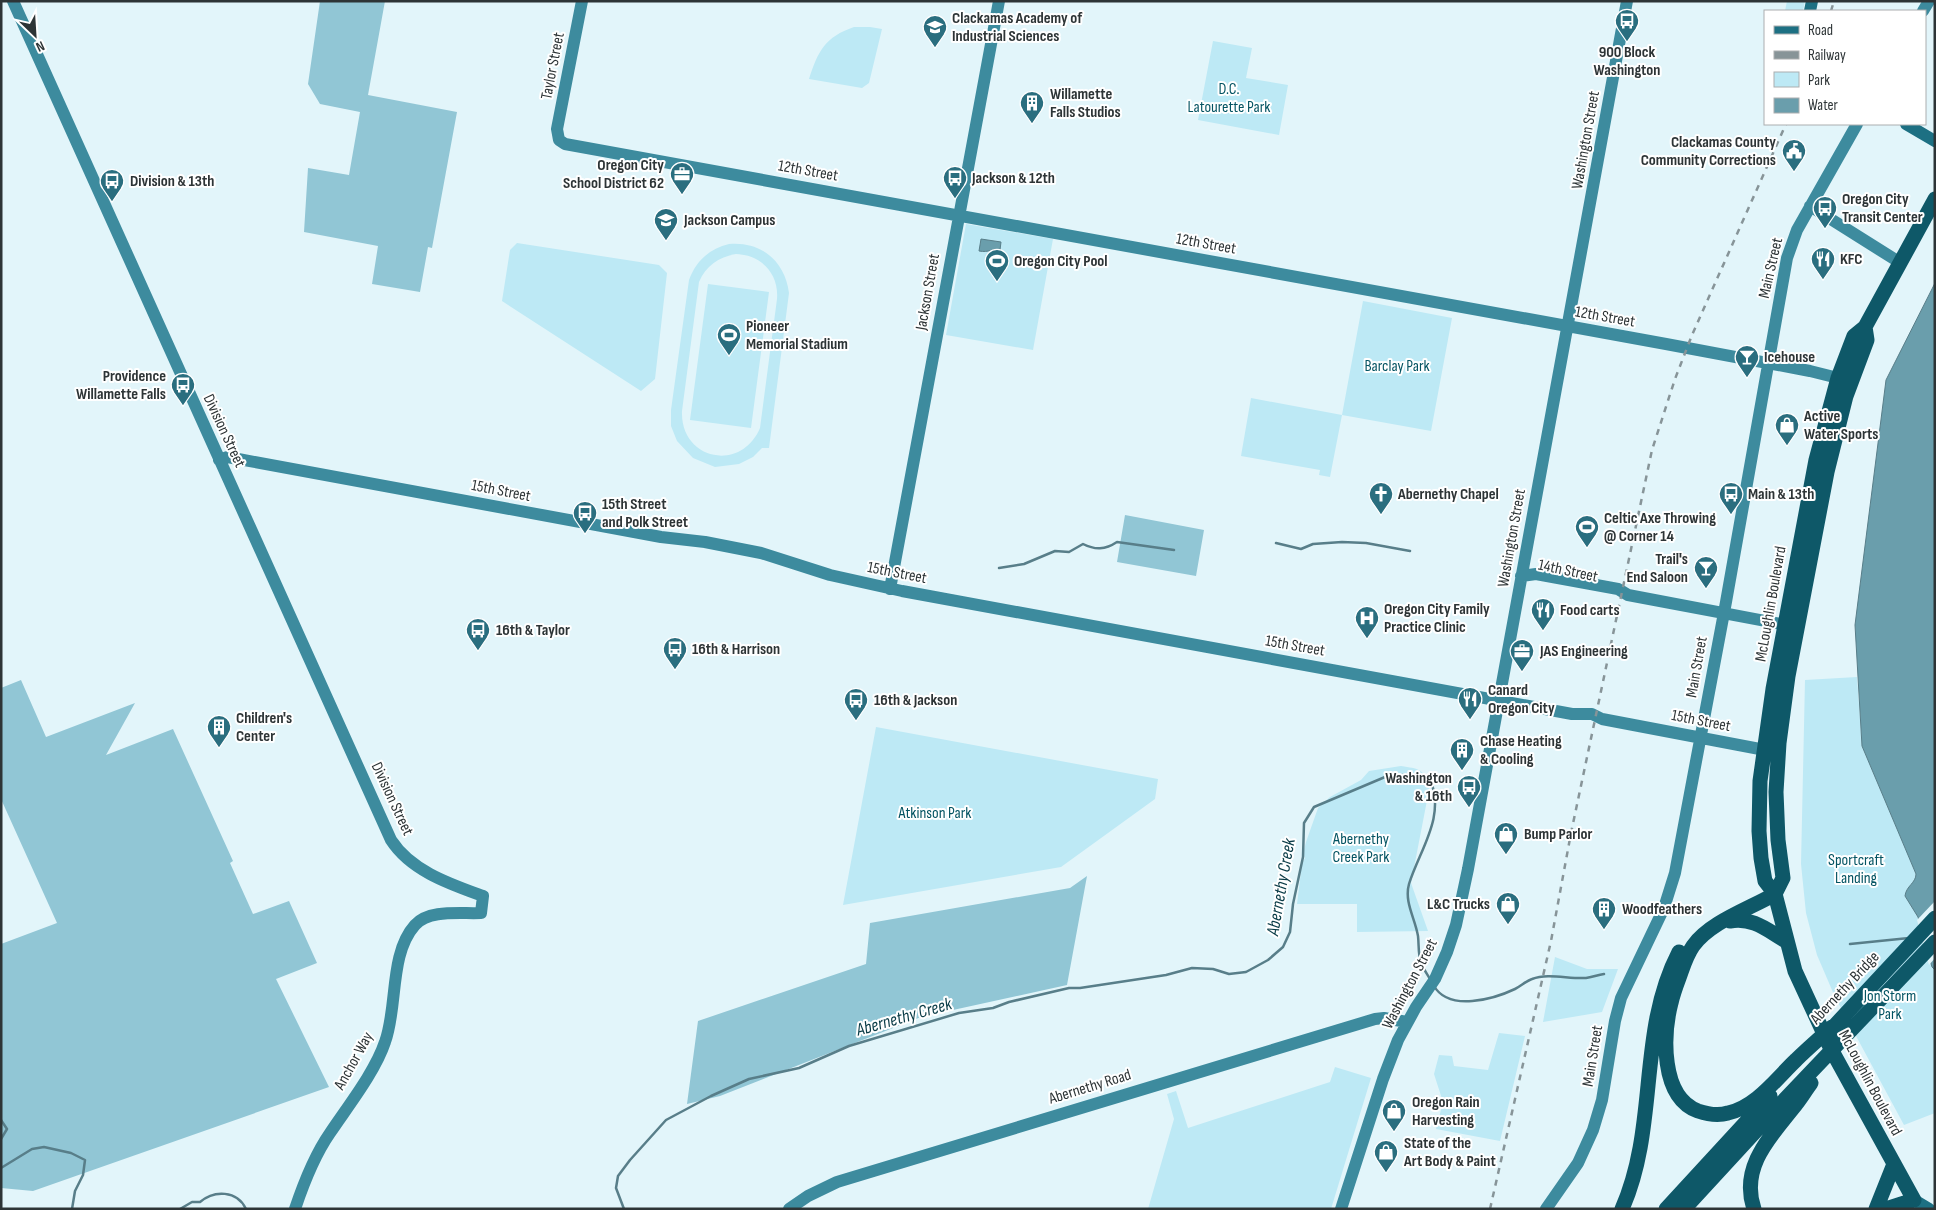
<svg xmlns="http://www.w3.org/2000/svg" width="1936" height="1210" font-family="'Sofia Sans Condensed',sans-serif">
  <rect width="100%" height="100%" fill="#e2f5fa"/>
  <path fill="#bde9f5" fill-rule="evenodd" d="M1787 1H1805L1803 11H1785Z
    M854 27H870L882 29 869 83 862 88 809 79C818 51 825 37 854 27Z
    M1213 41 1252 48 1246 78 1288 85 1279 135 1198 120Z
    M966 224 1053 239 1033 350 946 335Z
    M517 243 659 265 667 273 655 379 641 391 502 301 510 250Z
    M729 244C761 241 785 261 789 293L769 448H762L753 457 739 464 715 467 693 458 677 441 671 426V410L689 280C696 261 709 249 729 244ZM736 254C762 255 779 274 777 299L760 428C741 473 680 460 682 411L699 282C706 266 718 257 736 254Z
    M708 284 769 292 751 428 690 420Z
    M1363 301 1452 318 1431 431 1342 415 1330 477 1319 475 1320 470 1241 456 1251 398 1342 415Z
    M1857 677 1862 746 1916 874C1916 883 1907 887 1905 896L1918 917 1932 967 1935 970V1113L1904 1125 1835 997 1817 955 1806 913 1801 864 1805 680Z
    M876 727 1158 779 1155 799 1061 867 843 905Z
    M1401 766C1419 769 1422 768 1430 785L1411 883 1428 931 1357 932V904H1297L1302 863 1305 858 1303 854 1306 842 1318 808 1330 797 1361 780 1369 771Z
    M1555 957 1587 969H1618L1602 1012 1543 1022Z
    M1499 1033 1525 1036 1500 1141 1436 1129 1443 1102 1434 1074 1439 1055 1452 1056 1454 1066 1488 1070Z
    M1335 1067 1371 1078 1331 1209H1148L1174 1119 1167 1094 1176 1091 1188 1128 1330 1082Z"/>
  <path fill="#91c6d5" d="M320 1H385L368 95 457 112 432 248 428 247 420 292 372 284 378 246 304 232 308 168 349 175 360 112 320 104 308 84Z
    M1125 515 1204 530 1196 576 1117 562Z
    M21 680 46 737 135 703 106 755 173 729 233 861 230 863 253 914 289 901 317 963 276 979 329 1087 33 1191 1 1188V944L57 923 1 799V688Z
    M1087 876 1067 985 921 1017 720 1096 687 1104 698 1021 866 964 870 923 1070 888Z"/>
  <path fill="#6a9eac" stroke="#587e89" d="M981 239 1001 242 1000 250C993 248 989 253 979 251Z
    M1935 283V970L1932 967 1918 917 1905 896C1906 886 1916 883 1916 874L1862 746 1855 625 1886 380Z"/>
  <path fill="#e2f5fa" d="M1935 901V958L1929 965 1917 920Z"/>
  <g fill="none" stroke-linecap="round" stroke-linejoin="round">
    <path stroke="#587e89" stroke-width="2.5" d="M1276 543 1301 549 1313 544 1342 542 1366 543 1410 551
      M999 568 1024 564 1055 551 1069 552 1083 544C1095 550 1105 550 1117 542L1174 550
      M1850 944 1909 938
      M1434 986C1449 1012 1494 999 1515 989 1521 986 1526 981 1532 979 1548 973 1568 979 1586 978 1592 977 1598 975 1604 974
      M1 1120 7 1129 1 1139
      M1 1168 32 1149 44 1147 71 1153 85 1160 83 1175 75 1191 72 1209
      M180 1209 192 1202H200C214 1190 237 1190 246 1209
      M624 1209 616 1188 618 1176 630 1160 666 1120 711 1096 749 1079 799 1068 849 1046 959 1013 993 1008 1009 1002 1069 988H1080L1166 975 1192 968 1213 969 1229 974 1246 972 1268 960 1283 947 1290 932 1293 904 1303 857 1304 823 1314 807 1385 777 1412 774 1430 779C1446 817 1420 849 1409 884 1404 902 1415 918 1418 936 1419 944 1418 955 1421 963 1423 968 1427 974 1430 979"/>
    <path stroke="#3d8b9e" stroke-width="12" d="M13 1 391 840C411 871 450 884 483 896L481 913C461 914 429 909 415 925 389 954 398 1007 385 1042 375 1072 348 1106 330 1133 314 1156 304 1182 295 1209
      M582 1 557 129 559 140 565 144 1666 344 1810 371 1846 380
      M1923 11 1929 1
      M1810 206 1899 262
      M219 460 227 457 233 458 661 537 705 542 761 553 830 575 902 591 1572 714H1592L1602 719 1765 750
      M1521 576 1536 574 1618 589 1628 595 1792 626
      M890 589 999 1
      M789 1209 808 1196 837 1182 1375 1019 1384 1018 1407 1022
      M1341 1209 1383 1079 1398 1040 1416 1007 1435 979 1447 952 1456 925 1468 869 1627 1
      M1546 1209 1578 1163 1593 1130 1602 1100 1615 1021 1621 998 1664 908 1675 873 1726 602 1787 258 1797 230 1857 124"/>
    <path stroke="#1d7083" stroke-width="12" d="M1810 11 1812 1
      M1906 124 1935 141
      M1914 1200 1929 1209"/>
    <path stroke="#0e5868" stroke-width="15" d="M1775 894 1783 878 1778 840 1776 792 1779 743 1788 676 1827 472 1846 396 1867 340 1865 327
      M1775 894C1749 909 1710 922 1693 946 1686 956 1683 967 1679 978 1676 986 1673 994 1671 1003 1663 1034 1660 1097 1698 1111 1707 1114 1718 1116 1728 1113 1756 1107 1776 1079 1796 1060 1807 1049 1820 1038 1832 1027
      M1730 921C1753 917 1767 930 1786 941
      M1826 1035 1935 918
      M1914 1200 1831 1049 1795 971 1775 894 1765 881 1761 858 1759 831 1760 781 1773 689 1816 460 1838 378 1854 336 1865 327 1935 199
      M1622 1209C1659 1125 1637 1033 1679 952
      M1666 1209 1770 1096
      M1684 1209 1789 1095 1935 942
      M1754 1209C1740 1168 1769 1138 1793 1108 1800 1100 1805 1091 1811 1083
      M1876 1209 1894 1164
      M1886 1209 1914 1200"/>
    <path stroke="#879498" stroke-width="2.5" stroke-dasharray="6 6" stroke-linecap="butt" d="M1831 11 1834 1
      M1490 1209 1551 941 1571 833 1652 450 1675 379 1692 335 1786 124"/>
  </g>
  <defs>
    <g id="bus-pin" transform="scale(1.25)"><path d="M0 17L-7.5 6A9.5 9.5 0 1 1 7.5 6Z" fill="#2a6e7f" stroke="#fff"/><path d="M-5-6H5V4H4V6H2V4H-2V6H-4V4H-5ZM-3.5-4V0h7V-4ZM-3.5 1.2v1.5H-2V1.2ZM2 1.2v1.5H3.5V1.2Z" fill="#fff"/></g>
    <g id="school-pin" transform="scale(1.25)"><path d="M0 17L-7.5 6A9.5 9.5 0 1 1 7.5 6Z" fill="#2a6e7f" stroke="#fff"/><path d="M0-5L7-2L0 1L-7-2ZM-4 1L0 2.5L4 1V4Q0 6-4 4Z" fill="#fff"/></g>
    <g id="building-pin" transform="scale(1.25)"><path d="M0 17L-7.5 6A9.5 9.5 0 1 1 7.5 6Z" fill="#2a6e7f" stroke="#fff"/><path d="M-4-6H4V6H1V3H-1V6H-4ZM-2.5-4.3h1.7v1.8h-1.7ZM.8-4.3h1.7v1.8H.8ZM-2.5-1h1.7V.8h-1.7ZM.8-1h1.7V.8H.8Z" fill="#fff"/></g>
    <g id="civic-pin" transform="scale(1.25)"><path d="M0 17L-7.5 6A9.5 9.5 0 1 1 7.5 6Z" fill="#2a6e7f" stroke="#fff"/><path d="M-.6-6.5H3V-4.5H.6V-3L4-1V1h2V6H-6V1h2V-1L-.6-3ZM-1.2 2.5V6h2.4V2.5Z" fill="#fff"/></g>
    <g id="office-pin" transform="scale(1.25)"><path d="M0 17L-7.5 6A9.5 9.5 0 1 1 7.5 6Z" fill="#2a6e7f" stroke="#fff"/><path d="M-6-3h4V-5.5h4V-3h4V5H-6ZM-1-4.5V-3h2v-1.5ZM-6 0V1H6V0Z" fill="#fff"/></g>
    <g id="restaurant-pin" transform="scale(1.25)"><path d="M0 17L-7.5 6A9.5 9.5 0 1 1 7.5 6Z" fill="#2a6e7f" stroke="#fff"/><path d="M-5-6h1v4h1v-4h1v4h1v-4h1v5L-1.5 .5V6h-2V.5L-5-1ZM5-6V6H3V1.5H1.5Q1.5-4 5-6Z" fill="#fff"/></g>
    <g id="stadium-pin" transform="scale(1.25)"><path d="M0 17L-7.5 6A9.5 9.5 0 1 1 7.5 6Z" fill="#2a6e7f" stroke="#fff"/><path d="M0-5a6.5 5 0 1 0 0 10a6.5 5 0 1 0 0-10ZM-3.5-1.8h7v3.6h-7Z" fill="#fff"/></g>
    <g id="bar-pin" transform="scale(1.25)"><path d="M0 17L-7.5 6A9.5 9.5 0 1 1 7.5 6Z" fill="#2a6e7f" stroke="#fff"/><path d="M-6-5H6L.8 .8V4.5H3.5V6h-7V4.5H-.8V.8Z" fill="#fff"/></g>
    <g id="shop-pin" transform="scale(1.25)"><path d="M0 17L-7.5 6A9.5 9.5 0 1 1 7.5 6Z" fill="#2a6e7f" stroke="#fff"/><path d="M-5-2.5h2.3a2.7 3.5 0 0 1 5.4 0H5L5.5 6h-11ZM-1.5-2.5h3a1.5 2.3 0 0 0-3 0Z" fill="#fff"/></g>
    <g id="church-pin" transform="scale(1.25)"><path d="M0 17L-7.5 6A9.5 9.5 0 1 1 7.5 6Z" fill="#2a6e7f" stroke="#fff"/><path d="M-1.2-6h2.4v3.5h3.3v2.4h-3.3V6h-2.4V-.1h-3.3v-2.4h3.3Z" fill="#fff"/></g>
    <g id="hospital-pin" transform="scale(1.25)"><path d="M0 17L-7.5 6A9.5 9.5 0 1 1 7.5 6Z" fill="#2a6e7f" stroke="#fff"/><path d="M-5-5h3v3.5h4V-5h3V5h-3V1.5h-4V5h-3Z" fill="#fff"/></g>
  </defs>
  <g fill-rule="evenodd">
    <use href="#bus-pin" x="1627" y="21"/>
    <use href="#school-pin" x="935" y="27"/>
    <use href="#building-pin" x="1032" y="103"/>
    <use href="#civic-pin" x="1794" y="151"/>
    <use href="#office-pin" x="682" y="174"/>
    <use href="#bus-pin" x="955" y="178"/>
    <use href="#bus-pin" x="112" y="181"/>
    <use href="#bus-pin" x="1825" y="208"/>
    <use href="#school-pin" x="666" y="220"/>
    <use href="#restaurant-pin" x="1823" y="259"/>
    <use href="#stadium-pin" x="997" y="261"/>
    <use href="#stadium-pin" x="729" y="335"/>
    <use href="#bar-pin" x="1747" y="357"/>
    <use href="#bus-pin" x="183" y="385"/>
    <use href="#shop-pin" x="1787" y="425"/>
    <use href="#church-pin" x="1381" y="494"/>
    <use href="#bus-pin" x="1731" y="494"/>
    <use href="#bus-pin" x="585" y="513"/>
    <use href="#stadium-pin" x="1587" y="527"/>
    <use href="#bar-pin" x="1706" y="568"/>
    <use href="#restaurant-pin" x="1543" y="610"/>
    <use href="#hospital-pin" x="1367" y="618"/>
    <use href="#bus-pin" x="478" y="630"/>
    <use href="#bus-pin" x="675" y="649"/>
    <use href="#office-pin" x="1522" y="651"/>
    <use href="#restaurant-pin" x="1470" y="699"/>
    <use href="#bus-pin" x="856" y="700"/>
    <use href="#building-pin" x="219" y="727"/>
    <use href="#building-pin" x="1462" y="750"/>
    <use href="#bus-pin" x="1469" y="787"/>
    <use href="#shop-pin" x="1506" y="834"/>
    <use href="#shop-pin" x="1508" y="904"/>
    <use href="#building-pin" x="1604" y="909"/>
    <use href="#shop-pin" x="1394" y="1111"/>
    <use href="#shop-pin" x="1386" y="1152"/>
  </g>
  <g text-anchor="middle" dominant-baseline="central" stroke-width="4" stroke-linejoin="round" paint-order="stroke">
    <g font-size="16" font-weight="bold" fill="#2d3436" stroke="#fff" text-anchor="start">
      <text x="952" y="18">Clackamas Academy of<tspan x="952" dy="18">Industrial Sciences</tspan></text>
      <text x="1627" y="52" text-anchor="middle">900 Block<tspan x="1627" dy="18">Washington</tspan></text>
      <text x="1050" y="94">Willamette<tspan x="1050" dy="18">Falls Studios</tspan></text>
      <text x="1776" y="142" text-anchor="end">Clackamas County<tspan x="1776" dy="18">Community Corrections</tspan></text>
      <text x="664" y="165" text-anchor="end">Oregon City<tspan x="664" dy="18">School District 62</tspan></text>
      <text x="972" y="178">Jackson &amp; 12th</text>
      <text x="130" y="181">Division &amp; 13th</text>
      <text x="1842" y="199">Oregon City<tspan x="1842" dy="18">Transit Center</tspan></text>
      <text x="684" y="220">Jackson Campus</text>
      <text x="1840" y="259">KFC</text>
      <text x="1014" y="261">Oregon City Pool</text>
      <text x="746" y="326">Pioneer<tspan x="746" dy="18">Memorial Stadium</tspan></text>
      <text x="1764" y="357">Icehouse</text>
      <text x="166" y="376" text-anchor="end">Providence<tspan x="166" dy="18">Willamette Falls</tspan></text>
      <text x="1804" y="416">Active<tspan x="1804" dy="18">Water Sports</tspan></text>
      <text x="1398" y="494">Abernethy Chapel</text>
      <text x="1748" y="494">Main &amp; 13th</text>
      <text x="602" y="504">15th Street<tspan x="602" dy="18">and Polk Street</tspan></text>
      <text x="1604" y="518">Celtic Axe Throwing<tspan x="1604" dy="18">@ Corner 14</tspan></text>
      <text x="1688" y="559" text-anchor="end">Trail's<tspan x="1688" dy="18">End Saloon</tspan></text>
      <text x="1384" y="609">Oregon City Family<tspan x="1384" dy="18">Practice Clinic</tspan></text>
      <text x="1560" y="610">Food carts</text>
      <text x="496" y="630">16th &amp; Taylor</text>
      <text x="692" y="649">16th &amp; Harrison</text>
      <text x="1540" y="651">JAS Engineering</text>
      <text x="1488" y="690">Canard<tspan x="1488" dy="18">Oregon City</tspan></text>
      <text x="874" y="700">16th &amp; Jackson</text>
      <text x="236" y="718">Children's<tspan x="236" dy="18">Center</tspan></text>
      <text x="1480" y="741">Chase Heating<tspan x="1480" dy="18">&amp; Cooling</tspan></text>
      <text x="1452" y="778" text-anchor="end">Washington<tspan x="1452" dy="18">&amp; 16th</tspan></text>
      <text x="1524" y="834">Bump Parlor</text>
      <text x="1490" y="904" text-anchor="end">L&amp;C Trucks</text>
      <text x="1622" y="909">Woodfeathers</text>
      <text x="1412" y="1102">Oregon Rain<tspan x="1412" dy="18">Harvesting</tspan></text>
      <text x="1404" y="1143">State of the<tspan x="1404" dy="18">Art Body &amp; Paint</tspan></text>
    </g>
    <g font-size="16" fill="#2d3436" stroke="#fff">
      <text transform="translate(553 66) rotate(-79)">Taylor Street</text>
      <text transform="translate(1586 140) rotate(-80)">Washington Street</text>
      <text transform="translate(808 171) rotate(10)">12th Street</text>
      <text transform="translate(1206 244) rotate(10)">12th Street</text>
      <text transform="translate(1771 268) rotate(-77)">Main Street</text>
      <text transform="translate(928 292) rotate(-80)">Jackson Street</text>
      <text transform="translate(1605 317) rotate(10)">12th Street</text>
      <text transform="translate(224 431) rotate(65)">Division Street</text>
      <text transform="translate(501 491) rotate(11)">15th Street</text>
      <text transform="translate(1512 538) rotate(-80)">Washington Street</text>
      <text transform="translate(1568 571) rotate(12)">14th Street</text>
      <text transform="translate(897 573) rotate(11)">15th Street</text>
      <text transform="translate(1771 604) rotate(-80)">McLoughlin Boulevard</text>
      <text transform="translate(1295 646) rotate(10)">15th Street</text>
      <text transform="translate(1697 667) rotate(-80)">Main Street</text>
      <text transform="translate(1701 721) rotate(11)">15th Street</text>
      <text transform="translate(392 799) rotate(65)">Division Street</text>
      <text transform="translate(1410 984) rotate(-62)">Washington Street</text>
      <text transform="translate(1845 988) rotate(-47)">Abernethy Bridge</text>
      <text transform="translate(1593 1056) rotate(-81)">Main Street</text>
      <text transform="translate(354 1061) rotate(-61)">Anchor Way</text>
      <text transform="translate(1870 1083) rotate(62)">McLoughlin Boulevard</text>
      <text transform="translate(1090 1087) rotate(-17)">Abernethy Road</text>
    </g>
    <g font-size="16" fill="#035362" stroke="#fff">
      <text x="1229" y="89">D.C.<tspan x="1229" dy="18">Latourette Park</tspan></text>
      <text x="1397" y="366">Barclay Park</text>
      <text x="935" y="813">Atkinson Park</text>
      <text x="1361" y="839">Abernethy<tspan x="1361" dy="18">Creek Park</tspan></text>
      <text x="1856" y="860">Sportcraft<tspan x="1856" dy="18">Landing</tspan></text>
      <text x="1890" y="996">Jon Storm<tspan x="1890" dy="18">Park</tspan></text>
    </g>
    <g font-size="18" font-style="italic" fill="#093b46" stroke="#fff">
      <text transform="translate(1281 887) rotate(-80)">Abernethy Creek</text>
      <text transform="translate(904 1017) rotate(-16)">Abernethy Creek</text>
    </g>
  </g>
  <rect width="1936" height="1210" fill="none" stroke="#2d3436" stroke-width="5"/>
  <rect x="1764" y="10" width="162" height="115" fill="#ffffff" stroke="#abaeaf"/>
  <rect x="1774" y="26" width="25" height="8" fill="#1d7083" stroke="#abaeaf"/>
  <text x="1808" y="35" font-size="15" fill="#2d3436">Road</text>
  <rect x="1774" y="51" width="25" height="8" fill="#879498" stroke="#abaeaf"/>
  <text x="1808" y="60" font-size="15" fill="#2d3436">Railway</text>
  <rect x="1774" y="72" width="25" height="15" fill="#bde9f5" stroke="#abaeaf"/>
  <text x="1808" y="85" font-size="15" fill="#2d3436">Park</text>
  <rect x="1774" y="98" width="25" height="15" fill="#6a9eac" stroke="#abaeaf"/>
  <text x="1808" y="110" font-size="15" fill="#2d3436">Water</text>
  <g transform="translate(35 35) rotate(155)" stroke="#ffffff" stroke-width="4" paint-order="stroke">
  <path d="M0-4L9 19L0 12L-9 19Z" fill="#2d3436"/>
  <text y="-8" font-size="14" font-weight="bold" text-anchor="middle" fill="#2d3436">N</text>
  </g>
</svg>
